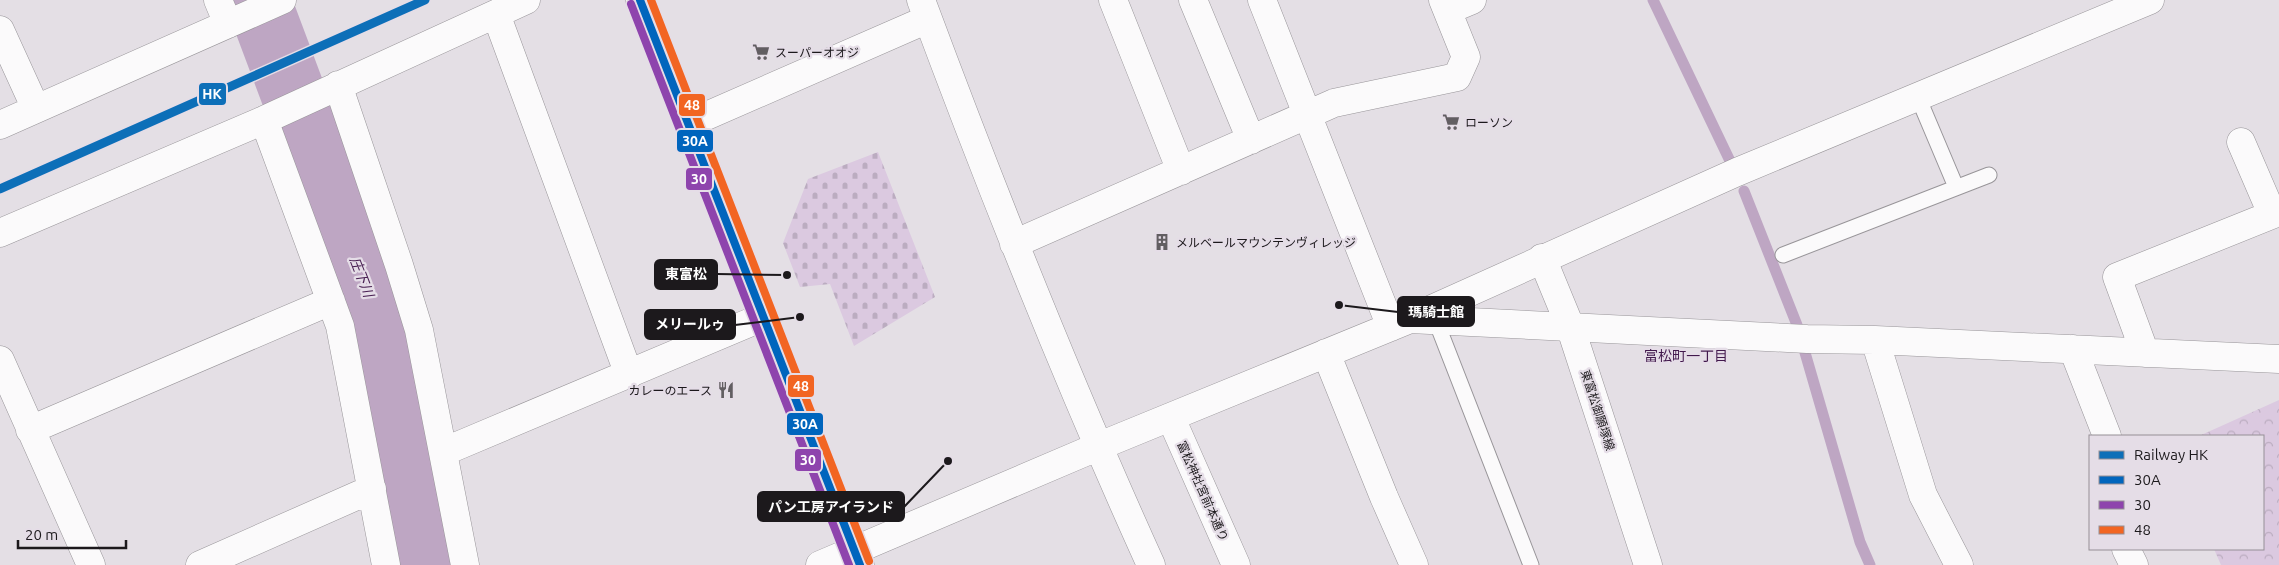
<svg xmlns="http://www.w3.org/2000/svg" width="2279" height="565" font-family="Ubuntu,'Noto Sans JP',sans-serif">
  <defs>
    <pattern id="forest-crowns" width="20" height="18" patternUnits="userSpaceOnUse" patternTransform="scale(1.25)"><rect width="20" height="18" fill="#dbc9e0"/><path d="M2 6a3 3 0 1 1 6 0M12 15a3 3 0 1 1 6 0" fill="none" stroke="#bbacc0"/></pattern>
    <pattern id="cemetery-stones" width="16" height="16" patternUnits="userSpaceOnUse" patternTransform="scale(1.25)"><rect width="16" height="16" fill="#dbc9e0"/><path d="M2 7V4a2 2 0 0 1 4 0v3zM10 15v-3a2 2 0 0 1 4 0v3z" fill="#bbacc0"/></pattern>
  </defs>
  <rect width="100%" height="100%" fill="#e4dfe5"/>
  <path fill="url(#forest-crowns)" d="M2279 400V565H2221L2214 549H2263V436H2199Z"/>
  <path fill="url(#cemetery-stones)" d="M878 152 935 297 854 346 830 284 800 287 783 243 808 179Z"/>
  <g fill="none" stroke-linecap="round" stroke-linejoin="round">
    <path stroke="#bea6c3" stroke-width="11" d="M1653 0 1730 161
      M1744 191 1797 325 1860 542 1870 565"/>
    <path stroke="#bea6c3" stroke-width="65" d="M258 0 378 320 426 565"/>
    <g stroke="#989599" stroke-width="17">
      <path id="lane" d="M1918 97 1956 187
        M1783 255 1989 175
        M1436 321 1531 565"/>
    </g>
    <g stroke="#989599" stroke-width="29">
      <path id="street" d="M218 0 228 24
        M921 0C992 191 1067 380 1151 565
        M1113 0 1181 171
        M1193 0 1251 140
        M1262 0 1391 327
        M1448 10 1472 0
        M496 14 629 375
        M0 30 36 109
        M338 85 399 265 419 330 465 565
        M264 120 340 326 386 565
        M688 124 928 19
        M0 125 282 0
        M2241 142 2272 214
        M0 233 264 120 526 0
        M1014 244 1334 103 1457 77 1466 57 1443 0
        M1412 318 1737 172 2150 0
        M1875 340 1923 495 1959 565
        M2073 349 2107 436
        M1326 353 1384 497 1414 565
        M2145 353 2117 277 2279 212
        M0 360 91 565
        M1171 418 1236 565
        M30 430 331 301
        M443 452 763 317
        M2126 549 2134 565
        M200 565 372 489
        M820 565 1097 447 1410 319 1807 339 1875 340 2279 359"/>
    </g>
    <g stroke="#989599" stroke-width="29">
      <path id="secondary" d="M640 0 860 565
        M1542 258 1570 326 1648 565"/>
    </g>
    <use href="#lane" stroke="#fbfafb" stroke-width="15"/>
    <use href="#street" stroke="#fbfafb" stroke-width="28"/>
    <use href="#secondary" stroke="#fbfafb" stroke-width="28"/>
    <g stroke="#e5dde7" stroke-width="11">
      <path id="bus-1" d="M640 0 860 565"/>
    </g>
    <g stroke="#e5dde7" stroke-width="11">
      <path id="bus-2" d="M631 4 849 565"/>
    </g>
    <g stroke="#e5dde7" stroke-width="11">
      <path id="bus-3" d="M651 0 869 561"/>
    </g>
    <use href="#bus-1" stroke="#0065bd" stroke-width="8"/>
    <use href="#bus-2" stroke="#8e44ad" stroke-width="8"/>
    <use href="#bus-3" stroke="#f26522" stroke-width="8"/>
    <g stroke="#e5dde7" stroke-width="12">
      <path id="rail-1" d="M0 189 425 0"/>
    </g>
    <use href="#rail-1" stroke="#0d6fb8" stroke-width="9"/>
  </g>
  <defs>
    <g id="supermarket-bare" transform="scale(1.35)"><path d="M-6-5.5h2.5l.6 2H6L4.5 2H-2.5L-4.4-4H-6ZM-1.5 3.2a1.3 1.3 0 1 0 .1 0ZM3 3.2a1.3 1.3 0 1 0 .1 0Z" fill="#625e62" stroke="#e5dde7" stroke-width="2.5" paint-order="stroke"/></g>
    <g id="building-bare" transform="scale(1.35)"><path d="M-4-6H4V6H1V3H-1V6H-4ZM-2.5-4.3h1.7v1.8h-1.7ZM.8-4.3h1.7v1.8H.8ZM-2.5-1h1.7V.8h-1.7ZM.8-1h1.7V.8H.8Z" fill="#625e62" stroke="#e5dde7" stroke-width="2.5" paint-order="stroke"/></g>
    <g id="restaurant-bare" transform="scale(1.35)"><path d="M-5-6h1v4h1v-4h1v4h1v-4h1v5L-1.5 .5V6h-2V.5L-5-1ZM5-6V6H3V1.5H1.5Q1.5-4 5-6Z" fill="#625e62" stroke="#e5dde7" stroke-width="2.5" paint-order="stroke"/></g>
  </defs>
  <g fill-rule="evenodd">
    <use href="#supermarket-bare" x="761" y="52"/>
    <use href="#supermarket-bare" x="1451" y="122"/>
    <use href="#building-bare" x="1162" y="242"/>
    <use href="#restaurant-bare" x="726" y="390"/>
  </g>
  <g text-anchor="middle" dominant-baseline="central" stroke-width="4.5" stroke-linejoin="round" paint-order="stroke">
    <g font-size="12" fill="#1c191c" stroke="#e5dde7" text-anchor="start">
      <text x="775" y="52">スーパーオオジ</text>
      <text x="1465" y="122">ローソン</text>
      <text x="1176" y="242">メルベールマウンテンヴィレッジ</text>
      <text x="712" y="390" text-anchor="end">カレーのエース</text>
    </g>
    <g font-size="12" fill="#1c191c" stroke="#e5dde7">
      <text transform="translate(1598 410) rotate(72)">東富松御願塚線</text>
      <text transform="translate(1203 491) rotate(66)">富松神社宮前本通り</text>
    </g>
    <g font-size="14" font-style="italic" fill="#492053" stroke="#e5dde7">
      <text transform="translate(362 277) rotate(69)">庄下川</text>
    </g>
    <g font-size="14" fill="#41184c" stroke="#e5dde7">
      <text x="1686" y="356">富松町一丁目</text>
    </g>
  </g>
  <path fill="none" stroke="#1c191c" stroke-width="2" d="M787 275L717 274M1339 305L1398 312M800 317L735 325M948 461L904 507"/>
  <g fill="#1c191c" stroke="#e5dde7" stroke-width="2">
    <circle cx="787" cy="275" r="5"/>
    <circle cx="1339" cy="305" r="5"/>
    <circle cx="800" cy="317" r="5"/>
    <circle cx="948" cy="461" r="5"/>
  </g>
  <g fill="#1c191c" stroke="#1c191c" stroke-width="2">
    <rect x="655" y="260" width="62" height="29" rx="5"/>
    <rect x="1398" y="297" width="76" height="29" rx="5"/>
    <rect x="645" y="310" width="90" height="29" rx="5"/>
    <rect x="758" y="492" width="146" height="29" rx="5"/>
  </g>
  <g font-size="14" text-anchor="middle" font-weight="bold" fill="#fff">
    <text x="686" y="279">東富松</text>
    <text x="1436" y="317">瑪騎士館</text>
    <text x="690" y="329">メリールゥ</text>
    <text x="831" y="512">パン工房アイランド</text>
  </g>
  <g stroke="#e5dde7" stroke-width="2">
    <rect x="198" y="82" width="29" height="24" rx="5" fill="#0d6fb8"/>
    <rect x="678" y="93" width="28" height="24" rx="5" fill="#f26522"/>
    <rect x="676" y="129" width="38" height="24" rx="5" fill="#0065bd"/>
    <rect x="685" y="167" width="28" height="24" rx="5" fill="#8e44ad"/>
    <rect x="787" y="374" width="28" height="24" rx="5" fill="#f26522"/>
    <rect x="786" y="412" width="38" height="24" rx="5" fill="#0065bd"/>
    <rect x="794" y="448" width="28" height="24" rx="5" fill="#8e44ad"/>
  </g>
  <g font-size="14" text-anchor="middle" font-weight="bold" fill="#fff">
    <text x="212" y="99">HK</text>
    <text x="692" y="110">48</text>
    <text x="695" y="146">30A</text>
    <text x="699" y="184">30</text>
    <text x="801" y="391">48</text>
    <text x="805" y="429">30A</text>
    <text x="808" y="465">30</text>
  </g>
  <rect x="2089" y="435" width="175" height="115" fill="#e5dde7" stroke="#958f96"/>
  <rect x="2099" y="451" width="25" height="8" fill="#0d6fb8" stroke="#958f96"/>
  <text x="2134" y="460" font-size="15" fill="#1c191c">Railway HK</text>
  <rect x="2099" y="476" width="25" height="8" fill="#0065bd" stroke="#958f96"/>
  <text x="2134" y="485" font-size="15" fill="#1c191c">30A</text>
  <rect x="2099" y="501" width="25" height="8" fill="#8e44ad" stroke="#958f96"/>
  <text x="2134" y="510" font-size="15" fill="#1c191c">30</text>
  <rect x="2099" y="526" width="25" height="8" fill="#f26522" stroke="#958f96"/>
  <text x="2134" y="535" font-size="15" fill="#1c191c">48</text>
  <path d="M18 540v8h108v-8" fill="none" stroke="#1c191c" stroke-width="2.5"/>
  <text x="25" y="540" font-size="15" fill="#1c191c" stroke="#e5dde7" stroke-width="4" paint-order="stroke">20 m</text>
</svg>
